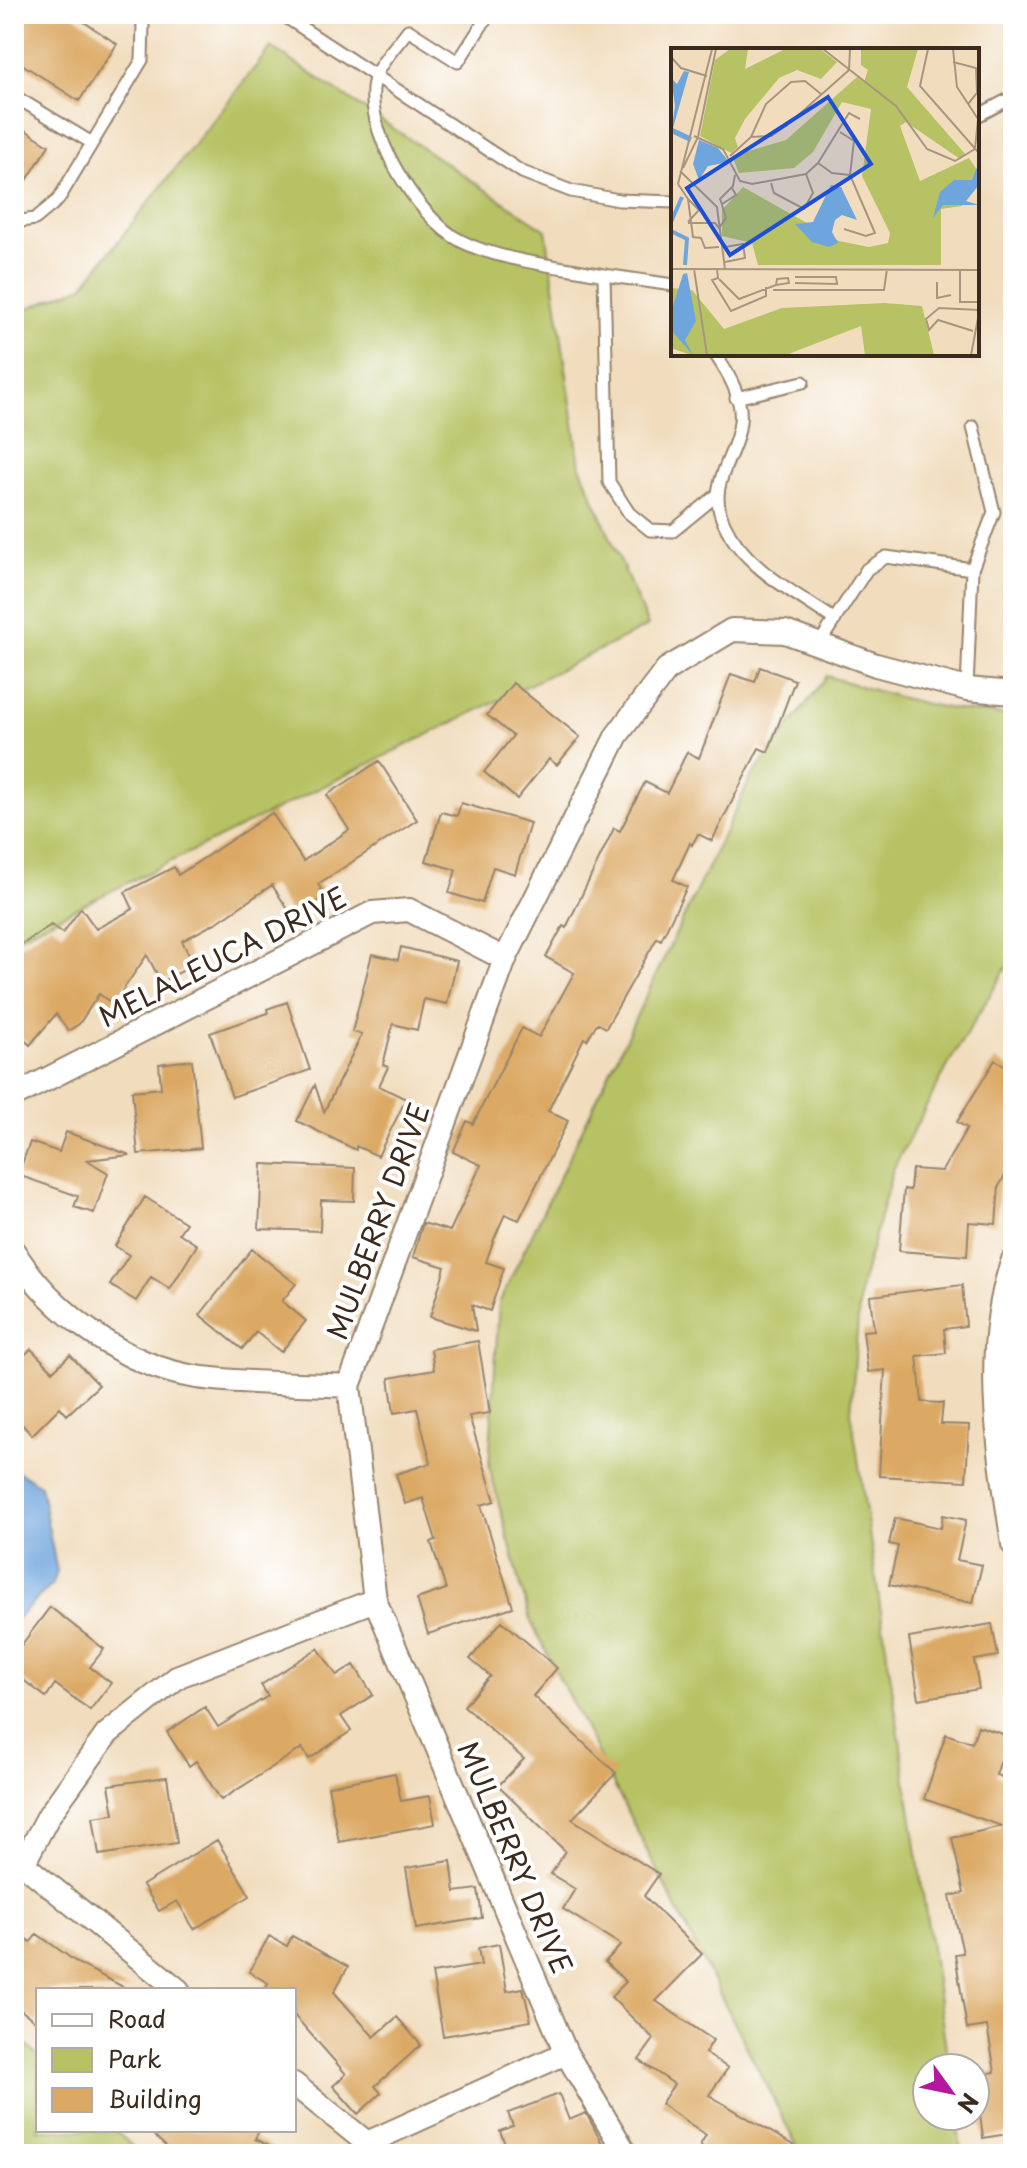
<svg xmlns="http://www.w3.org/2000/svg" width="1027" height="2168" font-family="'Playpen Sans',sans-serif">
  <rect width="100%" height="100%" fill="#fff"/>
  <filter id="ink" filterUnits="userSpaceOnUse"><feTurbulence type="fractalNoise" baseFrequency=".0125" numOctaves="2"/><feDisplacementMap in="SourceGraphic" scale="16" xChannelSelector="R" yChannelSelector="G"/><feConvolveMatrix kernelMatrix="1 2 1 2 8 2 1 2 1" color-interpolation-filters="sRGB"/></filter>
  <filter id="wash" filterUnits="userSpaceOnUse"><feTurbulence type="fractalNoise" baseFrequency=".006" numOctaves="4" result="noise"/><feDisplacementMap in="SourceGraphic" scale="32" xChannelSelector="R" yChannelSelector="G"/><feGaussianBlur stdDeviation="1.8" result="paint"/><feColorMatrix in="noise" values="0 0 0 0 0 0 0 0 0 0 0 0 0 0 0 0 0 1.4 0 .05"/><feComposite in="paint" operator="in"/></filter>
  <g filter="url(#wash)">
    <rect width="100%" height="100%" fill="#f1ddbe"/>
    <path fill="#b6c264" stroke="#787641" stroke-width="2" d="M271 47 546 230 580 466 648 626 14 939V314L83 286Z
      M827 676C888 695 949 714 1013 715V957L952 1058 893 1169 860 1290 851 1412 949 2068H927V2116H956L962 2154H801L530 1620 489 1467 499 1303 750 779Z
      M14 2033 38 2056V2130H115L140 2154H14Z"/>
    <path fill="#6fa5dd" stroke="#55687e" stroke-width="2" d="M14 1469 40 1485 57 1572 53 1583 14 1622Z"/>
    <g id="blocks">
      <path fill="#dba963" d="M14 14H72L117 44 79 101 14 59Z
        M14 123 49 145 14 201Z
        M760 667 795 680 768 752 759 748 712 841 698 834 692 845 690 843 673 880 687 887 661 940 657 938 606 1028 597 1023 587 1040 584 1038 548 1111 568 1121 519 1220 505 1214 494 1239 486 1262 504 1268 490 1311 472 1305 476 1331 430 1317 445 1267 413 1257 422 1226 423 1223 450 1231 481 1165 453 1152 467 1121 473 1124 522 1028 539 1037 574 973 546 957 563 926 566 928 614 828 620 831 645 782 667 793 687 752 699 758 731 674 755 682Z
        M513 683 580 737 557 765 549 759 517 799 484 772 513 736 487 715Z
        M379 761 417 820 318 884 325 896 293 917 272 885 219 921 182 941 194 965 161 982 147 955 113 1004 99 994 79 1024 68 1031 56 1014 30 1045 14 1031V950L51 925 63 933 81 908 96 929 133 909 125 892 174 867 178 875 272 813 303 861 349 830 327 795Z
        M461 803 530 823 515 874 493 867 482 903 449 893 456 870 426 861 441 812 457 816Z
        M401 947 457 961 447 1004 424 999 417 1030 393 1024 383 1065 388 1067 379 1086 406 1099 378 1156 356 1146V1150L297 1121 315 1085 324 1112 362 1034 352 1032 372 954 398 960Z
        M287 1002 310 1070 232 1097 210 1033 268 1013 267 1009Z
        M192 1060 201 1148 138 1154 132 1091 161 1088 159 1064Z
        M995 1060 1013 1070V1162L999 1186 996 1224 969 1222 967 1256 899 1251 904 1189 910 1190 912 1169 942 1171 967 1128 957 1122Z
        M66 1132 130 1155 87 1160 108 1173 94 1213 74 1207 78 1196 18 1175 30 1142 59 1152Z
        M262 1164 355 1168 354 1201 321 1200 320 1231 259 1229Z
        M145 1197 186 1223 179 1233 197 1245 170 1289 151 1277 136 1301 110 1285 129 1255 115 1246Z
        M252 1249 296 1284 282 1301 306 1321 281 1352 256 1332 242 1349 200 1315Z
        M962 1285 966 1326 944 1329 946 1353 917 1356 922 1402 943 1403 941 1424 969 1425 966 1481 879 1476 885 1370 868 1372 863 1331 874 1330 870 1296Z
        M478 1341 490 1413 469 1416 495 1501 481 1505 513 1607 428 1634 417 1599 446 1589 431 1542 436 1540 423 1498 405 1504 396 1474 431 1463 417 1409 394 1413 389 1378 434 1370 431 1349Z
        M31 1349 53 1371 70 1355 99 1385 67 1415 60 1407 32 1435 14 1416V1365Z
        M943 1515 966 1520 957 1560 982 1565 973 1603 889 1585 898 1546 889 1544 895 1518 941 1528Z
        M50 1607 104 1649 90 1667 111 1683 90 1710 55 1684 46 1697 14 1673V1655Z
        M502 1621 557 1668 533 1696 616 1773 572 1819 659 1874 644 1896 702 1954 656 2001 713 2040 705 2053 728 2068 709 2095 808 2154H714L700 2145 706 2135 661 2104 674 2084 639 2060 654 2039 611 1997 626 1982 605 1962 621 1945 563 1909 575 1889 551 1874 565 1851 498 1786 524 1759 464 1706 490 1676 470 1659Z
        M992 1624 998 1656 974 1660 979 1689 919 1699 909 1638Z
        M318 1648 337 1676 354 1665 373 1695 341 1716 351 1731 309 1759 302 1748 221 1800 196 1761 189 1766 167 1732 205 1707 218 1727 268 1696 261 1685Z
        M978 1726 1009 1736 996 1775 1013 1781V2133L983 2138 975 2076 995 2072 987 2026 967 2029 955 1954 963 1953 950 1896 964 1893 952 1838 1002 1826 924 1799 946 1734 972 1743Z
        M395 1773 401 1801 430 1796 435 1824 339 1842 328 1786Z
        M167 1777 177 1843 99 1855 93 1817 114 1814 109 1785Z
        M217 1840 250 1896 194 1929 177 1901 159 1911 143 1885Z
        M451 1861 455 1892 478 1889 482 1918 416 1929 406 1868Z
        M14 1931 31 1942 37 1934 79 1964 129 1990H38V2023L14 2005Z
        M269 1936 287 1946 292 1936 348 1967 334 1992 374 2037 397 2017 421 2045 375 2086 381 2093 358 2114 333 2086 346 2074 294 2015V1990H264L268 1983 249 1972Z
        M499 1944 507 1991 523 1988 531 2021 443 2036 432 1973 481 1965 478 1948Z
        M559 2094 569 2120 586 2113 604 2147 586 2154H509L500 2131 513 2126 508 2113Z
        M148 2130H259L255 2139 285 2154H174Z"/>
    </g>
  </g>
  <g filter="url(#ink)">
    <use href="#blocks" fill-opacity="0" stroke="#96846e" stroke-width="2"/>
    <g fill="none" stroke-linecap="round" stroke-linejoin="round">
      <g stroke="#96846e" stroke-width="15">
        <path id="lane" d="M281 14 522 172 571 191 619 200 673 202
          M489 14 458 62 408 30C398 44 382 60 376 75 358 125 418 219 461 241 499 261 561 266 604 275
          M14 96 92 143
          M977 116 1013 97
          M14 222 35 219 58 200 142 60 143 24 137 14
          M673 285 604 275 609 482 629 513 650 530 673 531 717 495
          M715 354C728 373 743 397 740 422 737 457 705 484 724 523 744 568 796 593 835 620
          M736 398 803 382
          M972 569 994 512 973 427
          M819 644 867 569 886 557 972 569 967 689"/>
      </g>
      <g stroke="#96846e" stroke-width="26">
        <path id="street" d="M14 1096 372 913 409 910 505 959
          M14 1252C52 1312 124 1366 196 1377 245 1384 298 1383 349 1386
          M1013 1260C981 1351 999 1451 1013 1544
          M14 1861 23 1864 178 1990
          M23 1864 49 1815 107 1734 179 1676 375 1600
          M294 2084 367 2143 566 2053
          M626 2154 566 2053 375 1600 349 1386 505 959 617 735 667 669 732 630 785 632 876 665 967 689 1013 693"/>
      </g>
      <use href="#lane" stroke="#fff" stroke-width="11"/>
      <use href="#street" stroke="#fff" stroke-width="22"/>
    </g>
  </g>
  <g text-anchor="middle" dominant-baseline="central" stroke-width="8" stroke-linejoin="round" paint-order="stroke">
    <g font-size="28" fill="#3b2a1e" stroke="#fff">
      <text transform="translate(222 956) rotate(-27)">MELALEUCA DRIVE</text>
      <text transform="translate(377 1221) rotate(-70)">MULBERRY DRIVE</text>
      <text transform="translate(516 1857) rotate(67)">MULBERRY DRIVE</text>
    </g>
  </g>
  <g transform="translate(671 48)">
    <rect width="308" height="308" fill="#f1ddbe"/>
    <path d="M59 1H77L74 21 114 1H149L166 14 150 31 126 22 108 30 74 71 64 90 67 99 60 105 29 88 44 12ZM190 1H247L236 39 295 107 289 111 235 74 229 78 249 133 298 110 308 125 291 158 270 161V217H87L81 195 51 188V162L72 139 168 193 198 199 217 195 219 185 191 128 200 61 171 54 142 104 123 120 68 125 61 108 115 92 186 29 193 34 197 22 190 17ZM0 240 21 242 53 281 111 260 214 255 251 258 263 307H194L190 278 115 307H20L0 300Z" fill="#b6c264"/>
    <path d="M13 23 18 24 2 80 21 89 19 94 0 85 4 58 0 30 6 36ZM28 92 47 100 58 114 37 118 28 132 22 116ZM308 114V137L295 153 308 157H272L262 170 269 144 283 132H301ZM160 137 170 139 186 172 171 167 164 172 161 184 167 195 158 199 141 194 124 176 142 174ZM16 225 25 273 14 292 22 307 0 282V265L12 226Z" fill="#6fa5dd"/>
    <path fill="none" stroke="#6fa5dd" stroke-width="4" d="M0 174 11 149M0 183 16 191 14 217"/>
    <path fill="none" stroke="#a8957e" stroke-width="2" d="M152 1 225 58 256 101 284 113 304 101 307 71 286 39 282 1M257 1 249 38 308 105M0 9 10 20 36 28M282 14 305 20 306 45 297 56M169 84 183 93 179 127 204 185 195 188 173 181M23 88 52 101 69 133 81 136 135 126 147 115 178 65 189 71M80 89 95 56 120 34 134 33 150 46M59 108 80 89 100 88 115 78 178 22 179 1M147 115 161 125 179 127M12 120 27 89 45 1M9 123 46 159 54 221M100 135 103 145 133 161 142 145 135 126M7 136 41 1M7 136 17 151 22 189 30 190 34 200 48 199M61 140 65 147 51 156 49 151 62 138 64 127M17 174 28 162 17 151M17 175H44L48 180 55 170 51 157M54 199 72 196 74 210 54 214M0 221 308 222M23 221 36 307M46 221 47 230 41 232 60 263 95 248V239M289 221V254H308M117 230 118 235 105 237 106 231ZM48 231 68 251 105 237M266 234V250L280 247M124 235 166 236 165 229H124M102 242H213L216 221M302 283 267 272 258 282 255 271 268 260 308 262M300 307 308 265"/>
    <path fill="#1d4ed8" fill-opacity="0.15" stroke="#1d4ed8" stroke-width="4" d="M157 49 200 116 59 207 16 140Z"/>
    <rect width="308" height="308" fill="none" stroke="#3b2a1e" stroke-width="4"/>
  </g>
  <rect width="1027" height="2168" fill="none" stroke="#fff" stroke-width="48"/>
  <rect x="36" y="1988" width="260" height="144" fill="#ffffff" stroke="#b1aaa5" stroke-width="2"/>
  <rect x="52" y="2014" width="40" height="12" fill="#ffffff" stroke="#b1aaa5" stroke-width="2"/>
  <text x="108" y="2028" font-size="24" fill="#3b2a1e">Road</text>
  <rect x="52" y="2048" width="40" height="24" fill="#b6c264" stroke="#b1aaa5" stroke-width="2"/>
  <text x="108" y="2068" font-size="24" fill="#3b2a1e">Park</text>
  <rect x="52" y="2088" width="40" height="24" fill="#dba963" stroke="#b1aaa5" stroke-width="2"/>
  <text x="108" y="2108" font-size="24" fill="#3b2a1e">Building</text>
  <g transform="translate(951 2092) rotate(123)"><circle r="38" fill="#ffffff" stroke="#b1aaa5" stroke-width="2"/>
  <path d="M0-6L14 30L0 20L-14 30Z" fill="#b5179e"/>
  <text y="-12" font-size="22" font-weight="bold" text-anchor="middle" fill="#3b2a1e">N</text>
  </g>
</svg>
